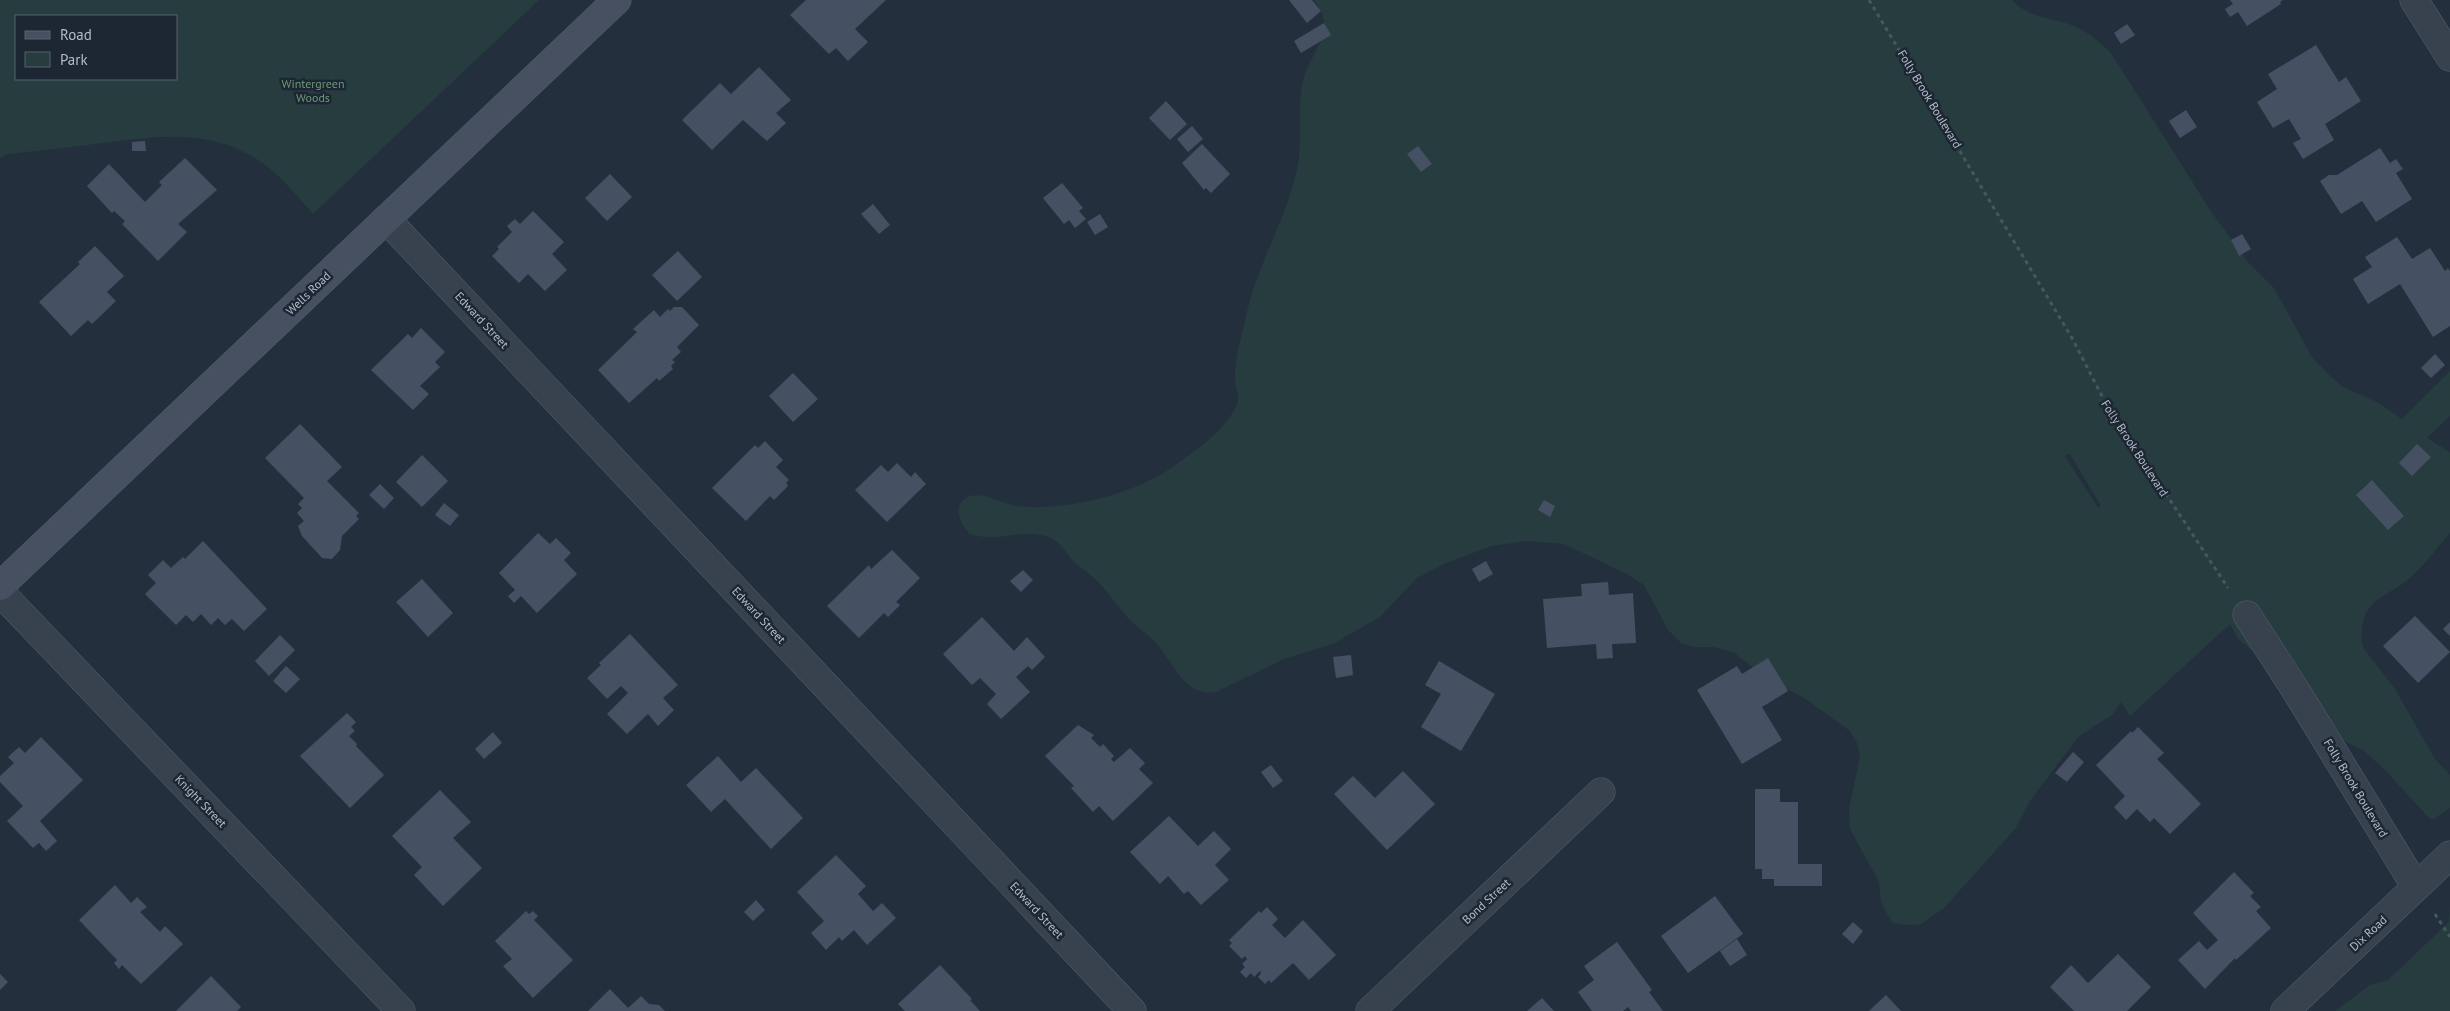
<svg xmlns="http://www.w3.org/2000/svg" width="2450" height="1011" font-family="'PT Sans',sans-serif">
  <rect width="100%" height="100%" fill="#242f3e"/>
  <path fill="#263c3f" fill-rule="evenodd" d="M0 0H539L313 214C296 195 280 174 258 160 209 128 157 136 103 143 71 147 39 151 8 154L0 158ZM16 16H176V79H16Z
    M1314 0H2012C2026 16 2050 18 2069 24 2086 30 2099 41 2111 53L2212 213 2248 262 2274 288 2312 357 2327 373 2343 387 2379 403 2402 419 2450 371V416L2427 438 2450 452V533C2437 547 2426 564 2411 577 2391 596 2366 596 2362 628 2361 636 2361 643 2365 650L2395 689 2435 759 2450 775V808L2432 820 2427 816 2384 769 2364 751 2340 739 2268 664 2238 639 2230 624 2130 716 2121 702 2112 715 2079 736 2030 801 2015 829 1944 908 1921 924 1909 925 1892 923 1881 902 1879 882 1850 829 1849 809 1860 756 1857 743 1850 731 1804 698 1766 678 1733 652 1714 647H1695L1682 644 1668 630 1644 585 1627 574 1564 544 1527 541 1491 546 1444 564 1417 578 1380 617 1333 644 1284 659 1216 692C1183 698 1172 658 1153 640 1145 632 1135 626 1127 617 1116 604 1106 589 1093 577 1087 572 1081 568 1075 563 1063 551 1062 539 1041 535 1016 530 997 543 970 534 962 527 953 509 963 500 976 489 995 500 1008 504 1015 506 1023 507 1031 507 1077 508 1136 493 1174 466 1195 451 1227 429 1237 404 1240 397 1235 385 1235 377 1235 358 1242 335 1246 316 1256 269 1284 222 1296 174 1304 144 1296 112 1303 81 1311 49 1339 32 1314 0ZM2070 454 2101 506 2098 508 2065 456Z
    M2450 909V1011H2335L2370 985 2388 980 2449 922Z"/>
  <path fill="#455162" d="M806 0H886L855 29 868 42 848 61 836 48 829 54 790 15Z
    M1289 0H1312L1321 11 1307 23Z
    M2230 0H2283L2280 2 2281 4 2247 26 2238 12 2230 17 2225 9 2233 4Z
    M1324 23 1331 35 1301 53 1294 41Z
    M2127 24 2135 35 2121 44 2114 33Z
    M2316 45 2339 82 2346 77 2361 101 2325 124 2334 140 2303 159 2293 143 2301 139 2289 119 2273 128 2257 102 2277 89 2268 74Z
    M759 67 791 100 776 113 786 123 767 141 743 120 712 150 682 120 720 83 731 94Z
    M1166 101 1187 124 1170 140 1149 118Z
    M2186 110 2197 127 2180 138 2169 121Z
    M1192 126 1203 139 1188 152 1177 139Z
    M145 141 146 151H132V142Z
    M1202 144 1230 174 1211 193 1206 188 1204 190 1182 163Z
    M1418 146 1432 164 1421 172 1407 154Z
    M2380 148 2390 163 2396 159 2403 169 2396 173 2412 199 2376 222 2362 201 2341 214 2320 181 2329 175H2337Z
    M185 158 217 190 178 224 187 232 158 261 122 224 125 221 114 211 112 213 87 186 109 164 145 202 162 185 159 182Z
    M610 174 632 197 607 221 585 198Z
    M1062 183 1083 208 1079 211 1086 219 1075 228 1069 220 1064 224 1043 198Z
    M873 204 890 225 879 234 861 214Z
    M533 211 564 242 552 254 567 270 545 291 528 274 519 283 492 256 499 249 497 247 512 232 507 226 515 219 520 224Z
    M1100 214 1108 227 1095 235 1087 222Z
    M2242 234 2251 249 2239 256 2231 240Z
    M2397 237 2412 259 2430 248 2445 271 2448 268 2450 271V326L2433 337 2400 284 2368 304 2353 279 2372 267 2365 257Z
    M95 246 124 276 107 292 116 301 92 324 88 320 71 336 39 302 80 264 78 262Z
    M678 251 702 277 677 301 652 275Z
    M674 307H682L699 325 677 347 681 352 672 360 675 362 671 366 673 369 659 381 657 378 629 403 598 370 637 332 633 329 654 310 660 317 668 309 670 311Z
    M421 328 445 352 435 362 440 367 420 386 429 394 413 410 371 370 408 334 412 338Z
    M2435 354 2445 365 2431 378 2421 368Z
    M793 373 818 399 793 422 769 396Z
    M300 424 342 467 327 481 359 513 356 516 359 519 342 536 340 550 332 559 322 558 302 536 298 526 304 521 297 513 302 508 298 504 304 498 265 458Z
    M765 441 783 460 776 467 789 480 786 483 788 486 774 500 770 496 746 521 712 488 755 445 758 448Z
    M2417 444 2431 457 2412 476 2399 463Z
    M422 455 448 481 422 507 396 482Z
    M897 463 911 477 915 472 926 484 887 522 855 490 881 465 888 472Z
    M2372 480 2404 516 2388 530 2356 495Z
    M380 484 394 498 384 509 369 495Z
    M1544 500 1555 506 1550 517 1538 510Z
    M444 503 459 515 450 526 435 515Z
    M538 533 550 544 556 538 571 553 564 560 577 574 537 613 521 596 514 603 508 596 515 590 499 573Z
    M203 541 267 609 244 631 232 619 225 625 218 618 211 625 201 614 193 622 186 615 176 625 145 594 156 583 148 575 163 560 171 568 183 557 185 559Z
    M892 550 920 578 896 602 900 605 888 617 884 613 859 638 827 606 869 565 871 569Z
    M1486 561 1493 574 1479 582 1472 569Z
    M1023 570 1033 580 1021 592 1010 581Z
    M422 579 453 613 428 637 396 602Z
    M1608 582 1609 595 1633 593 1636 643 1612 644 1613 658 1597 659 1596 644 1547 648 1543 599 1582 596 1581 584Z
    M2415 616 2450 652 2418 683 2383 646Z
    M982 617 1014 651 1027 637 1045 657 1032 670 1028 666 1016 677 1030 692 1001 719 987 704 996 694 980 678 972 685 943 654Z
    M2450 622V636L2443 629Z
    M630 634 678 685 663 698 674 710 658 726 648 714 627 734 607 714 628 693 621 686 607 699 587 678 601 665 599 663Z
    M280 635 295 650 269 676 255 661Z
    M1351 655 1353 675 1336 678 1333 657Z
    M1768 658 1788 691 1762 707 1782 740 1742 764 1697 690 1737 666 1742 674Z
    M1439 661 1495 694 1461 751 1421 727 1441 694 1425 685Z
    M286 666 300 679 286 693 273 681Z
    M347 713 356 722 351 727 355 731 349 736 357 744 356 746 384 775 350 808 300 756Z
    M1078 725 1094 735 1091 738 1100 747 1103 744 1114 756 1111 759 1114 762 1130 748 1145 763 1139 769 1153 783 1113 821 1099 806 1093 812 1071 788 1074 786 1045 756Z
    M2138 727 2164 753 2157 759 2201 804 2170 834 2154 818 2150 822 2137 809 2126 820 2114 807 2125 796 2096 765 2131 731 2132 733Z
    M493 732 502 743 484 759 475 749Z
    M41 737 83 780 40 821 57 841 46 851 39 843 33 848 7 821 23 806 0 782V776L14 763 8 757 19 747 25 753Z
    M2073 752 2084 762 2067 782 2055 773Z
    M718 756 741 782 756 768 803 818 771 849 725 799 711 812 686 785Z
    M1271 765 1283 781 1273 788 1261 772Z
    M1403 771 1435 804 1387 850 1334 794 1353 776 1375 798Z
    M1755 789H1780V802H1798V864H1822V886H1774V879H1762V869H1755Z
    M440 790 471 822 453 838 482 868 443 906 414 875 422 867 392 836Z
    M1169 816 1198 846 1214 831 1231 849 1215 865 1229 880 1201 905 1188 891 1184 894 1168 876 1160 884 1130 852Z
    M836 855 866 886 858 894 873 911 882 903 896 918 867 945 854 930 842 941 839 937 826 950 811 933 824 921 797 892Z
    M2234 872 2254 893 2250 896 2261 907 2256 911 2271 928 2236 960 2235 958 2205 989 2178 960 2199 941 2207 950 2218 940 2193 913Z
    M115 885 131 903 137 897 147 907 140 912 160 932 165 926 183 944 141 984 122 965 119 969 114 963 117 960 79 920Z
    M1715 896 1743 934 1688 973 1661 936Z
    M756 900 765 910 753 921 744 912Z
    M1267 907 1278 919 1272 925 1285 938 1303 920 1336 955 1309 980 1293 963 1271 983 1269 980 1265 984 1258 977 1261 973 1260 971 1254 977 1251 973 1246 978 1240 972 1245 967 1242 964 1247 959 1245 956 1242 959 1229 946 1232 943 1229 940 1259 911 1261 913Z
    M526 911 529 914 533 911 538 916 534 920 573 960 533 998 503 966 512 959 495 941Z
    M1853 922 1863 931 1853 944 1842 934Z
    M1737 939 1747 955 1730 966 1720 951Z
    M1617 942 1652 990 1649 992 1663 1011H1631L1628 1007 1623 1011H1592L1578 992 1594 980 1584 966Z
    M2118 954 2151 987 2127 1011H2074L2050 987 2071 965 2088 983Z
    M940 965 972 999 970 1000 980 1011H905L898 1004Z
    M0 974 8 982 0 990Z
    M211 976 241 1007 237 1011H176Z
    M610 989 628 1008 641 996 649 1004 659 1005 665 1011H588Z
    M1886 995 1901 1011H1869Z
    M1542 998 1554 1011H1527Z"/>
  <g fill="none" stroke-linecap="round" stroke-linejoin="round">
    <g stroke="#565f6c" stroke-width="29">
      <path id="minor" d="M2414 0 2450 57
        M386 219 1132 1011
        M0 592 401 1011
        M2247 615 2298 694 2416 887
        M1370 1011 1601 792
        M2285 1011 2450 855"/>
    </g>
    <g stroke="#565f6c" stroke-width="29">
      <path id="secondary" d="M0 586 617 0"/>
    </g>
    <path stroke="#44595c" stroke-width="3" stroke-dasharray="4 4" stroke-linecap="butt" d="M1869 0 2072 338 2104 400 2228 588
      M2435 914 2450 937"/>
    <use href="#minor" stroke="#38414e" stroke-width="28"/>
    <use href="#secondary" stroke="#465061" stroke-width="28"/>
  </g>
  <g text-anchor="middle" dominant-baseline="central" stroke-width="5" stroke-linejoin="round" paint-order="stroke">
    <g font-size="12" fill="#6b9a76" stroke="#1d2633">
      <text x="313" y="83">Wintergreen<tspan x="313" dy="14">Woods</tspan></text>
    </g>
    <g font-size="12" fill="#b4bcc9" stroke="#1d2633">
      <text transform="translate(1930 99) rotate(59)">Folly Brook Boulevard</text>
      <text transform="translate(308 293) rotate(-44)">Wells Road</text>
      <text transform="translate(482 320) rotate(47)">Edward Street</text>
      <text transform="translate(2135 448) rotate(57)">Folly Brook Boulevard</text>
      <text transform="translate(759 615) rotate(47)">Edward Street</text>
      <text transform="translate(2356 788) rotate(59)">Folly Brook Boulevard</text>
      <text transform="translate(201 801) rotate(46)">Knight Street</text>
      <text transform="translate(1486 901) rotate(-43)">Bond Street</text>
      <text transform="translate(1037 910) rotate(47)">Edward Street</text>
      <text transform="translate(2368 933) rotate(-43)">Dix Road</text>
    </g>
  </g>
  <rect x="15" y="15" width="162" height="65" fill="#1d2633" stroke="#59626f"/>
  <rect x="25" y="31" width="25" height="8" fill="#465061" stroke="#59626f"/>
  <text x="60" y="40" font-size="15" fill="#b4bcc9">Road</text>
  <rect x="25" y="52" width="25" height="15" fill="#263c3f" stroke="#59626f"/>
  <text x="60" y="65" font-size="15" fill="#b4bcc9">Park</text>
</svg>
